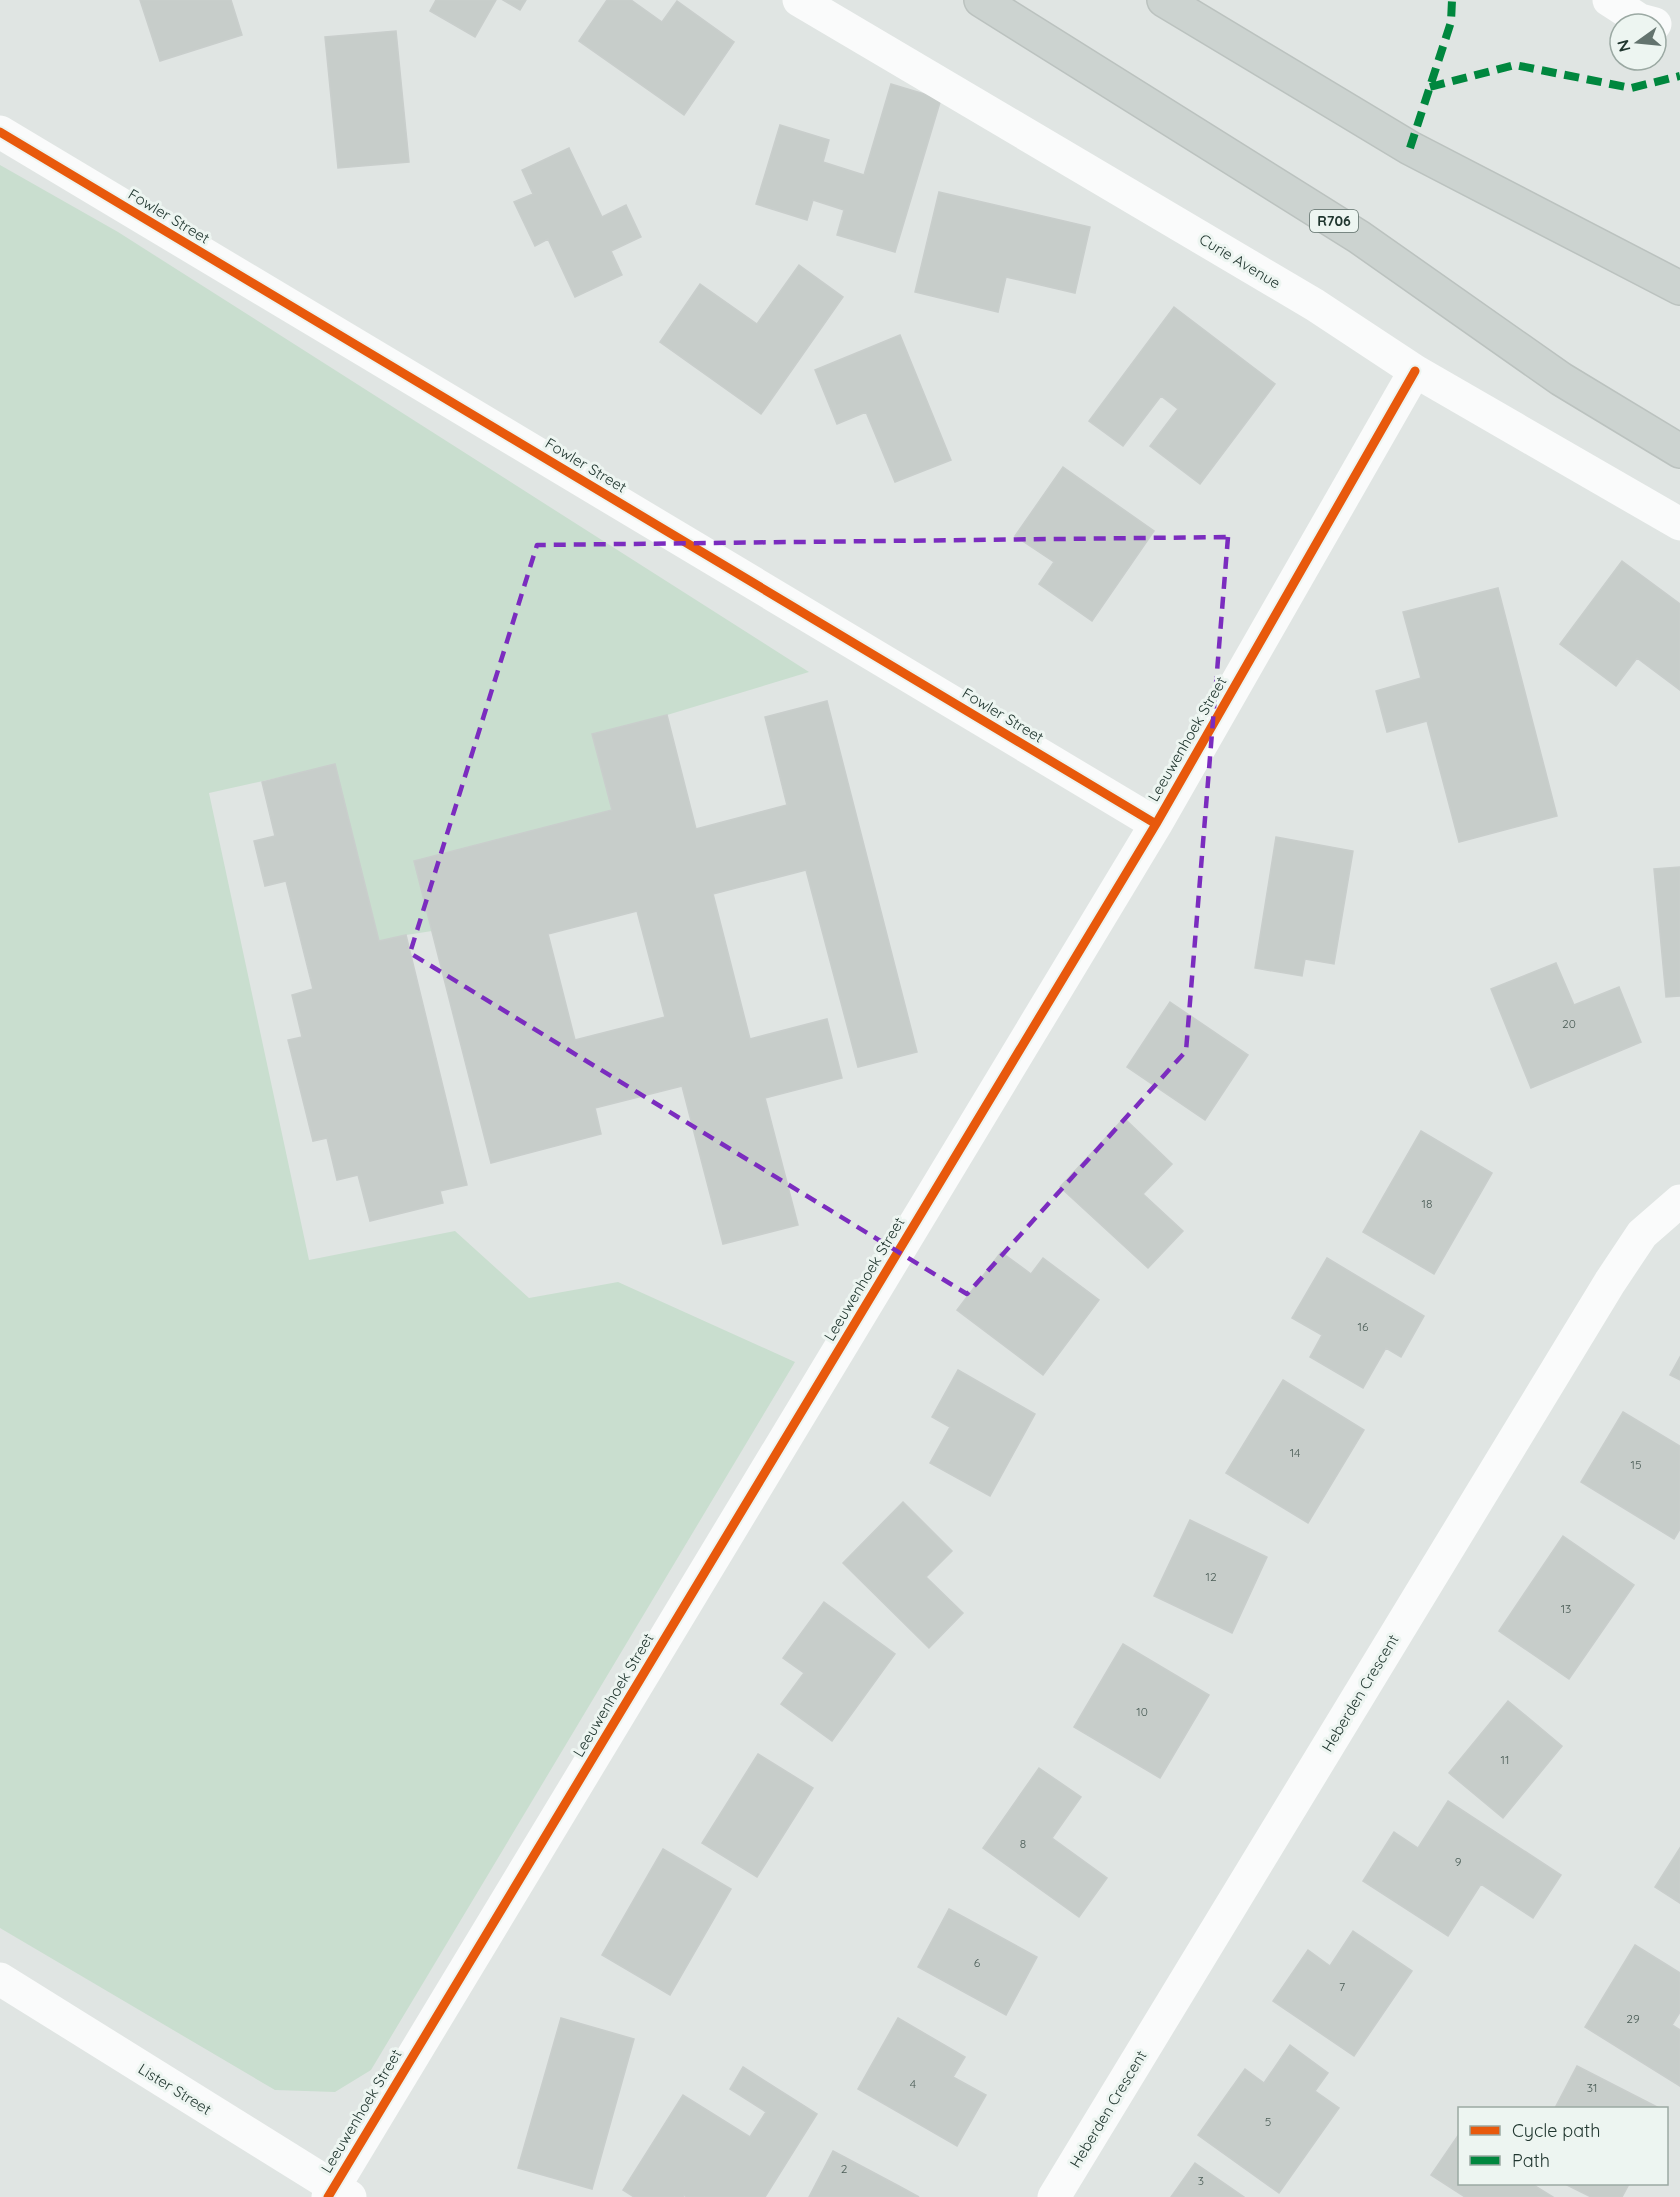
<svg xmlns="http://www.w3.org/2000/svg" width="1680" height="2197" font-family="Quicksand,sans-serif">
  <rect width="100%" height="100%" fill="#e0e5e3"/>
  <path fill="#c9decf" d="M0 165 118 232 809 672 667 715 592 734 612 810 432 931 406 935 379 941 335 765 209 793 309 1260 455 1231 529 1298 618 1282 795 1362 371 2070 335 2092 275 2090 0 1928Z"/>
  <path fill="#c7cdca" stroke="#c9cecc" stroke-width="1.5" fill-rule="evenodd" d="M140 0H231L242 35 160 61Z
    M436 0H496L475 37 430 11Z
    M503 0H526L520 10Z
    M607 0H631L662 22 677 1 734 42 684 115 579 41Z
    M396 31 409 162 338 168 325 37Z
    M891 84 941 99 895 252 837 235 844 210 813 200 807 220 756 204 780 125 829 140 823 162 864 175Z
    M569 148 602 217 626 205 641 237 611 251 622 275 575 297 548 239 535 246 514 202 533 194 522 170Z
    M939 192 1090 227 1075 293 1006 277 998 312 915 292Z
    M799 265 843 297 761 414 660 342 700 284 757 324Z
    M1174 307 1275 384 1200 484 1150 446 1178 409 1161 396 1123 446 1089 421Z
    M900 335 951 460 895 482 866 412 837 424 815 370Z
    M1063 467 1154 531 1092 621 1039 584 1054 562 1015 536Z
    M1622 561 1680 604V690L1637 658 1616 686 1560 644Z
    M1498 588 1557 816 1459 842 1427 721 1387 732 1376 691 1421 678 1403 612Z
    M827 701 917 1052 858 1067 806 870 713 894 750 1039 827 1019 842 1078 765 1098 798 1225 723 1244 682 1086 595 1108 601 1134 491 1163 414 861 612 810 592 734 667 715 696 829 787 805 765 717ZM637 911 665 1017 575 1040 548 934Z
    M335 764 379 941 406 935 467 1185 440 1191 443 1203 370 1221 358 1175 337 1180 327 1138 313 1141 288 1040 302 1037 292 995 313 989 286 881 265 886 254 841 275 836 262 782Z
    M1276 837 1353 851 1334 964 1305 959 1302 976 1255 968Z
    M1680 867V996L1666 997 1654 869Z
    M1556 963 1574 1005 1619 987 1641 1042 1531 1088 1491 989Z
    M1170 1002 1248 1055 1205 1120 1127 1067Z
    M1124 1118 1172 1164 1143 1194 1183 1231 1148 1268 1060 1187Z
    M1421 1131 1492 1173 1434 1274 1363 1232Z
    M1001 1252 1031 1274 1043 1258 1099 1300 1043 1375 957 1310Z
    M1327 1258 1424 1316 1401 1357 1386 1348 1363 1388 1310 1357 1322 1335 1292 1318Z
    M1680 1357V1380L1670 1375Z
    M958 1370 1035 1414 990 1496 930 1463 950 1427 932 1417Z
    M1283 1380 1364 1430 1308 1523 1226 1473Z
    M1623 1412 1680 1446V1529L1674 1539 1581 1482Z
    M903 1502 952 1551 926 1577 963 1613 929 1648 843 1563Z
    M1190 1520 1267 1557 1232 1633 1154 1596Z
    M1563 1536 1634 1585 1569 1679 1499 1631Z
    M824 1602 895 1654 832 1741 781 1704 804 1673 783 1658Z
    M1123 1644 1209 1695 1160 1778 1074 1727Z
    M1508 1701 1562 1746 1503 1818 1449 1773Z
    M758 1754 813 1788 757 1877 702 1843Z
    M1039 1768 1081 1797 1052 1838 1107 1878 1079 1917 983 1848Z
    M1448 1801 1561 1875 1533 1918 1481 1884 1448 1936 1363 1881 1394 1832 1418 1848Z
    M1680 1848V1903L1655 1887Z
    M663 1849 731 1889 670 1995 602 1955Z
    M949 1909 1037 1957 1006 2015 918 1967Z
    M1353 1931 1412 1971 1354 2056 1273 2001 1308 1950 1330 1966Z
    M1635 1945 1680 1973V2012L1672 2025 1680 2030V2086L1585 2027Z
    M561 2018 634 2039 592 2189 518 2168Z
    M898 2018 965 2057 953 2077 986 2095 957 2146 858 2089Z
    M1290 2045 1328 2073 1315 2091 1339 2108 1279 2193 1198 2135 1245 2069 1264 2083Z
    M1577 2066 1659 2108H1555Z
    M743 2067 817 2114 765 2197H686L684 2195 683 2197H634L623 2190 683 2095 750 2137 766 2112 730 2089Z
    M1459 2134 1460 2184H1532L1553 2197H1465L1431 2175Z
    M833 2151 897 2185 919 2197H809Z
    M1195 2163 1244 2197H1171Z
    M1565 2184H1629L1622 2197H1591Z"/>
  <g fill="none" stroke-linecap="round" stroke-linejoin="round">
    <g stroke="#bbc2bf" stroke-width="36">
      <path id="major" d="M981 0 1359 237 1561 379 1680 451
        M1164 0 1410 148 1680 288"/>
    </g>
    <path stroke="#fafbfb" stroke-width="33" d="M799 0 1315 305 1415 371 1680 524
      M1609 0 1640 20 1655 24
      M0 132 1156 824
      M0 1979 350 2197
      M328 2197 1156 824 1415 371
      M1054 2197 1610 1282 1642 1234 1680 1201"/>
    <use href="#major" stroke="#ccd3d0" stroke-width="33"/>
    <path stroke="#00873e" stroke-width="8" stroke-dasharray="15 8" stroke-linecap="butt" d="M1430 87 1515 65 1631 88 1680 76
      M1410 148 1451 22 1452 0"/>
    <g stroke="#edf5f1" stroke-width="13">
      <path id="cycleway" d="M0 132 1156 824
        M328 2197 1156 824 1415 371"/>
    </g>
    <use href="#cycleway" stroke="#e8590c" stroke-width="9"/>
  </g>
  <path fill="none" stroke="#7b2cbf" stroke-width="4.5" stroke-dasharray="12 8" stroke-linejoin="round" d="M1228 537 1186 1051 967 1294 410 953 537 545Z"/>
  <g text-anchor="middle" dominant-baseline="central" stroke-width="6" stroke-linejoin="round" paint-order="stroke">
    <g font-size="12" fill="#4a5c56">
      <text x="1569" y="1023">20</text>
      <text x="1427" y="1203">18</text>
      <text x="1363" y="1326">16</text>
      <text x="1295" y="1452">14</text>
      <text x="1636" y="1464">15</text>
      <text x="1211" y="1576">12</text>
      <text x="1566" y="1608">13</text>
      <text x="1142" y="1711">10</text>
      <text x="1505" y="1759">11</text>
      <text x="1023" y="1843">8</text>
      <text x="1458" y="1861">9</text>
      <text x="977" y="1962">6</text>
      <text x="1342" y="1986">7</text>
      <text x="1633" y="2018">29</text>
      <text x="913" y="2083">4</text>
      <text x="1592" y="2087">31</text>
      <text x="1268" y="2121">5</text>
      <text x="844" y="2168">2</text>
      <text x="1201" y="2180">3</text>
    </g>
    <rect fill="#edf5f1" stroke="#5e6f69" stroke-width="1.5" x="1310" y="210" width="48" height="22" rx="4.5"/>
    <g font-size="14" font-weight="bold" fill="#20362f">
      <text x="1334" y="221">R706</text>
    </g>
    <g font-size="15" fill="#20362f" stroke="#edf5f1">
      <text transform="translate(169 216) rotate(31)">Fowler Street</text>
      <text transform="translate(1240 261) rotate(31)">Curie Avenue</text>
      <text transform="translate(586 465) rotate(31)">Fowler Street</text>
      <text transform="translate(1003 715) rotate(31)">Fowler Street</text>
      <text transform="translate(1187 739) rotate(-60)">Leeuwenhoek Street</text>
      <text transform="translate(864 1279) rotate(-59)">Leeuwenhoek Street</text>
      <text transform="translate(1360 1693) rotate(-59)">Heberden Crescent</text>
      <text transform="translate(613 1695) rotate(-59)">Leeuwenhoek Street</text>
      <text transform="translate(175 2089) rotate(32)">Lister Street</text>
      <text transform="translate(1108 2109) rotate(-59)">Heberden Crescent</text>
      <text transform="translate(361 2111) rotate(-59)">Leeuwenhoek Street</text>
    </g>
  </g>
  <rect x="1458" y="2107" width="210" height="78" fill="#edf5f1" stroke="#9ba9a3" stroke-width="1.5"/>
  <rect x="1470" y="2126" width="30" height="9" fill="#e8590c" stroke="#9ba9a3" stroke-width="1.5"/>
  <text x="1512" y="2137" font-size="18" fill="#20362f">Cycle path</text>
  <rect x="1470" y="2156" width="30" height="9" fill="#00873e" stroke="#9ba9a3" stroke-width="1.5"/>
  <text x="1512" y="2167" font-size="18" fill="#20362f">Path</text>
  <g transform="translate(1638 42) rotate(255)"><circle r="28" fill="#edf5f1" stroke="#9ba9a3" stroke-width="1.5"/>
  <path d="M0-4.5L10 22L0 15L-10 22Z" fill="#63736e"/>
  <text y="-9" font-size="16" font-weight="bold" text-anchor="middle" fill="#20362f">N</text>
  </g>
</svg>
